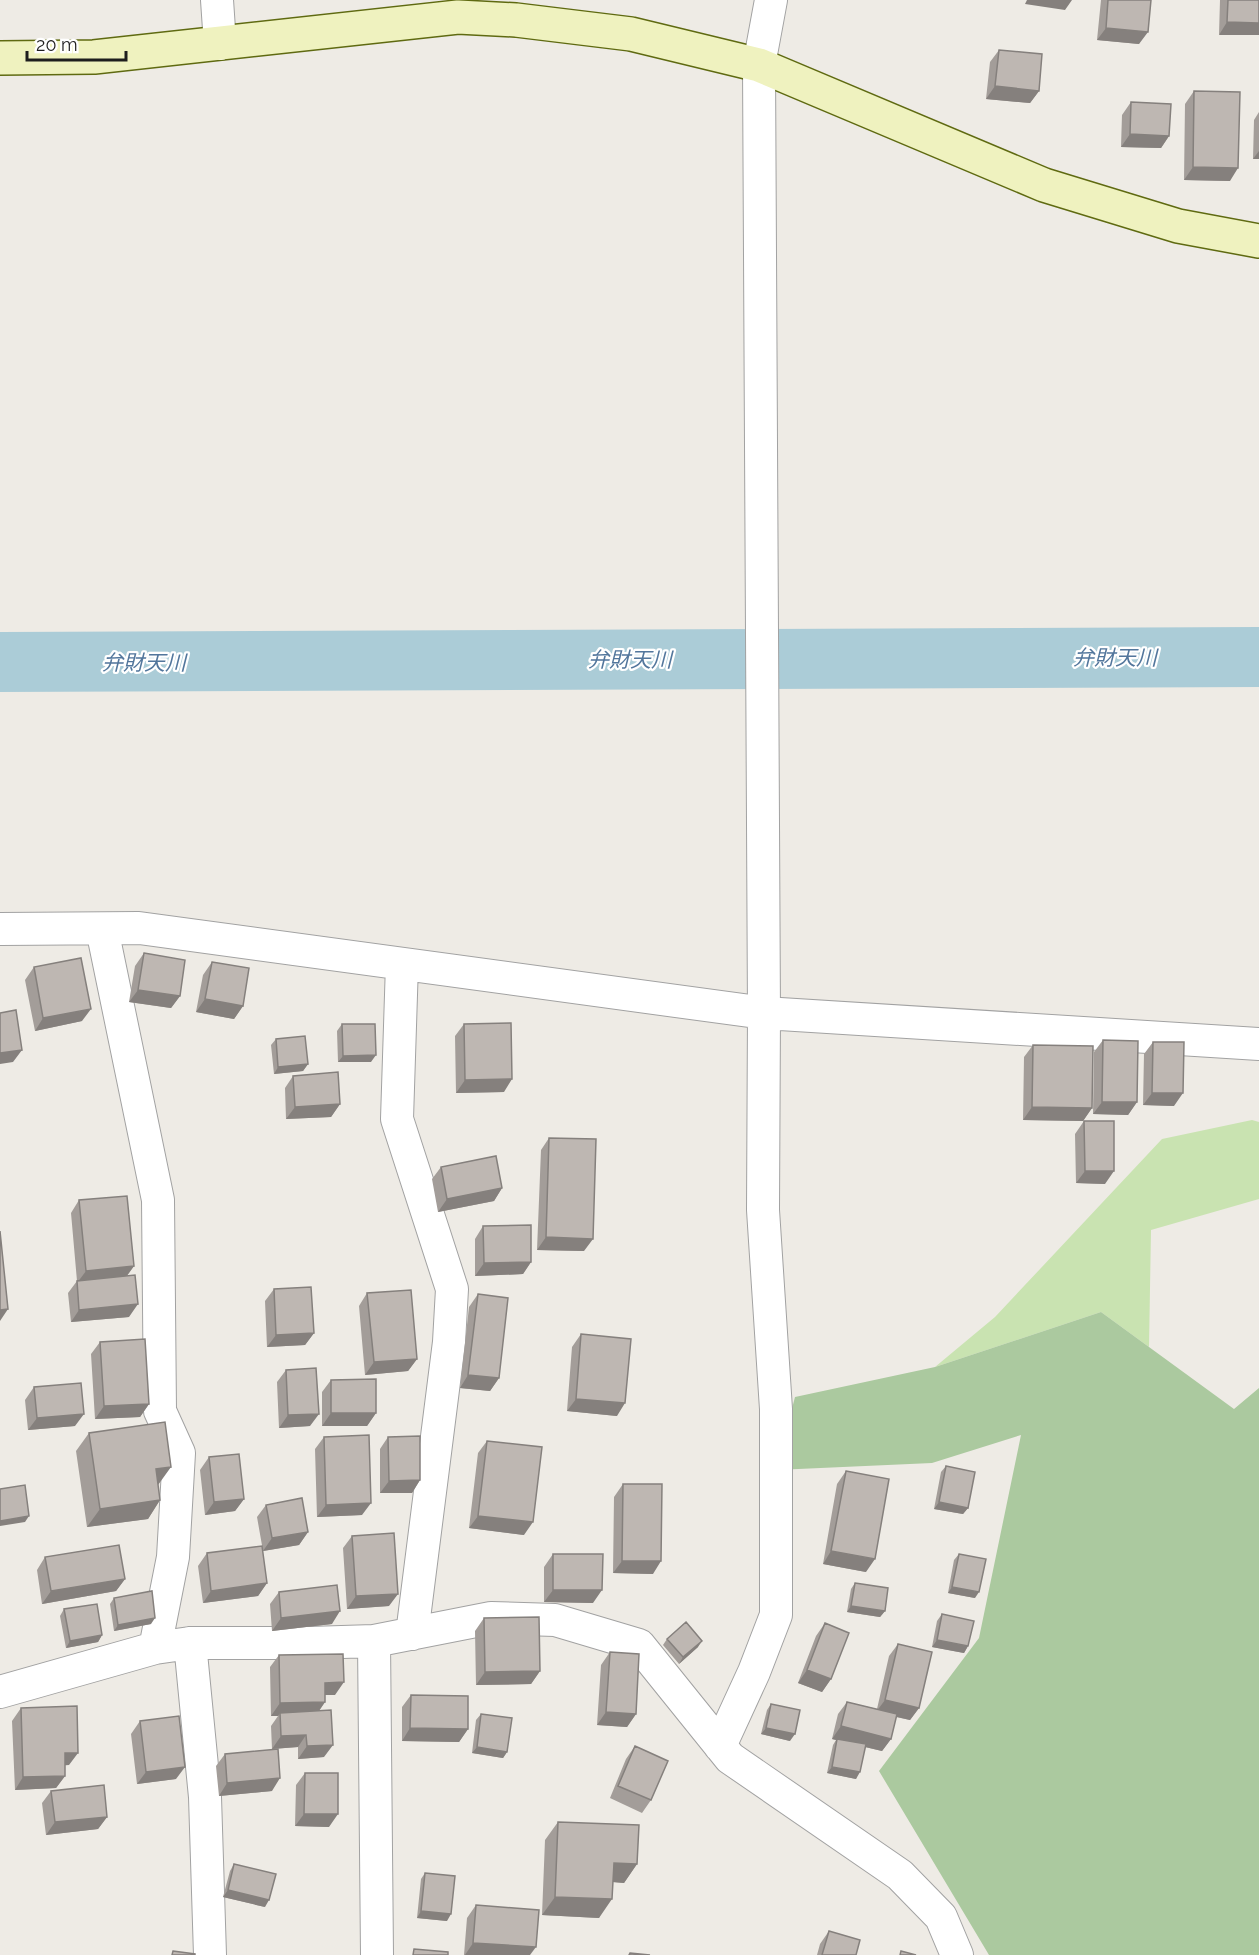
<svg xmlns="http://www.w3.org/2000/svg" width="1259" height="1955" font-family="Raleway,'Noto Sans JP',sans-serif">
  <rect width="100%" height="100%" fill="#eeebe5"/>
  <path fill="#c9e3b1" d="M1252 1120 1259 1122V1199L1151 1230 1149 1347 1101 1312 935 1367 995 1317 1162 1139Z"/>
  <path fill="#abc99f" d="M1101 1312 1234 1409 1259 1388V1955H989L879 1771 979 1638 1021 1435 932 1463 776 1470 795 1397 935 1367Z"/>
  <g fill="none" stroke-linecap="round" stroke-linejoin="round">
    <path stroke="#abccd7" stroke-width="60" d="M0 662 1259 657"/>
    <g stroke="#a2a2a2" stroke-width="34">
      <path id="street" d="M217 0 220 44
        M0 929 139 928 764 1013 1259 1044
        M102 929 158 1200 160 1411 179 1453 173 1557 155 1648
        M402 964 397 1119 452 1289 449 1342 412 1634
        M374 1641 377 1955
        M190 1643 205 1797 210 1955
        M0 1692 155 1648 190 1643H310L374 1641 491 1618 555 1620 639 1645 730 1758 900 1875 941 1917 957 1955
        M720 1746 754 1672 776 1615V1409L763 1210 764 1013 759 65 771 0"/>
    </g>
    <g stroke="#5f6a11" stroke-width="36">
      <path id="secondary" d="M0 58 94 57 458 17 516 20 631 34 759 65 1044 185 1178 226 1259 241"/>
    </g>
    <use href="#street" stroke="#fff" stroke-width="32"/>
    <use href="#secondary" stroke="#eff2bf" stroke-width="33"/>
  </g>
  <path fill="#a39d99" d="M1101 0H1151L1139 44 1097 40Z
    M1220 0H1259L1219 35Z
    M999 50 1039 91 1030 103 986 99 990 62Z
    M1194 91 1230 181 1184 180 1185 104Z
    M1131 102 1169 136 1161 148 1121 147 1122 115Z
    M1259 112V159H1253L1254 120Z
    M144 953 180 996 171 1008 129 1002 135 966Z
    M212 962 243 1006 234 1019 196 1012 203 975Z
    M34 967 82 1021 35 1031 25 980Z
    M342 1024 371 1062H338L337 1031Z
    M464 1024 504 1092 456 1093 455 1036Z
    M276 1039 308 1064 303 1071 274 1074 271 1045Z
    M1103 1040 1137 1102 1128 1115 1093 1114 1094 1052Z
    M1153 1042 1174 1106 1143 1105 1144 1054Z
    M1033 1045 1092 1108 1083 1121 1023 1120 1024 1057Z
    M293 1076 340 1104 331 1117 286 1119 285 1088Z
    M1084 1121 1105 1184 1076 1183 1075 1134Z
    M549 1138 584 1251 537 1250 541 1150Z
    M441 1167 502 1188 494 1201 438 1212 432 1179Z
    M79 1200 134 1266 127 1276 129 1317 71 1322 68 1293 77 1281 71 1213Z
    M483 1226 531 1262 523 1274 475 1276V1239Z
    M274 1289 314 1333 305 1345 267 1347 265 1301Z
    M367 1293 417 1359 408 1371 365 1375 359 1306Z
    M478 1294 499 1378 490 1391 460 1388 469 1307Z
    M581 1334 617 1416 567 1411 572 1347Z
    M100 1342 149 1404 140 1417 95 1419 91 1354Z
    M286 1370 310 1426 279 1428 277 1382Z
    M331 1380 376 1413 367 1426H322V1392Z
    M34 1387 75 1426 28 1430 25 1400Z
    M89 1433 158 1485 160 1500 148 1519 87 1527 76 1451Z
    M324 1437 362 1515 317 1517 315 1449Z
    M388 1437 420 1480 412 1493H380V1449Z
    M487 1441 524 1535 469 1528 478 1453Z
    M209 1457 244 1499 235 1511 205 1515 200 1470Z
    M946 1466 968 1508 963 1514 934 1509 941 1472Z
    M846 1471 866 1572 823 1564 837 1484Z
    M623 1484 653 1574 613 1573 614 1497Z
    M266 1505 308 1532 299 1545 263 1551 257 1517Z
    M352 1536 389 1606 347 1609 343 1548Z
    M207 1553 267 1583 258 1596 203 1603 198 1566Z
    M553 1554 593 1603 544 1602V1567Z
    M959 1554 975 1598 948 1593 954 1560Z
    M45 1557 125 1579 116 1591 42 1604 37 1570Z
    M855 1583 885 1611 880 1617 847 1612 851 1589Z
    M279 1592 332 1624 272 1631 270 1604Z
    M114 1598 151 1624 114 1631 110 1604Z
    M64 1609 102 1635 98 1642 66 1648 60 1616Z
    M942 1614 968 1646 964 1653 932 1647 937 1621Z
    M484 1618 540 1671 531 1684 476 1685 475 1631Z
    M825 1623 831 1679 822 1692 798 1683 816 1636Z
    M667 1639 698 1647 679 1664 663 1645Z
    M898 1644 919 1708 910 1720 896 1717 891 1739 882 1751 865 1747 856 1779 827 1773 833 1745 836 1740 832 1739 838 1714 847 1702 877 1709 889 1656Z
    M610 1652 636 1714 627 1727 597 1725 601 1665Z
    M279 1655 335 1695H325V1702L319 1711 324 1757 298 1759V1747L272 1749 271 1726 278 1716H271L270 1667Z
    M411 1695 468 1729 459 1742 402 1741V1707Z
    M771 1704 790 1741 761 1734 767 1710Z
    M21 1708 69 1765H65V1776L56 1788 15 1790 12 1721Z
    M481 1714 507 1752 503 1758 472 1753 476 1720Z
    M140 1721 176 1779 137 1784 131 1734Z
    M635 1746 651 1800 642 1813 610 1798 626 1759Z
    M225 1754 272 1791 219 1796 216 1766Z
    M305 1773 329 1827 295 1826 296 1785Z
    M51 1791 107 1817 98 1829 46 1835 42 1803Z
    M558 1822 637 1864 624 1883 613 1882 599 1918 542 1915 545 1840Z
    M234 1864 265 1907 223 1897 230 1871Z
    M425 1873 447 1921 417 1918 421 1879Z
    M476 1905 530 1955H464L467 1918Z
    M829 1931 856 1955H817L820 1944Z"/>
  <path fill="#85807d" d="M1027 0H1072L1065 10 1025 4Z
    M1227 22 1259 23V35H1219Z
    M1106 28 1148 32 1139 44 1097 40Z
    M995 86 1039 91 1030 103 986 99Z
    M1130 134 1169 136 1161 148 1121 147Z
    M1259 151V159H1253Z
    M1193 167 1238 168 1230 181 1184 180Z
    M138 990 180 996 171 1008 129 1002Z
    M205 999 243 1006 234 1019 196 1012Z
    M91 1009 82 1021 35 1031 43 1018Z
    M22 1050 13 1062 0 1064V1053Z
    M376 1055 371 1062H338L343 1056Z
    M308 1064 303 1071 274 1074 278 1067Z
    M512 1079 504 1092 456 1093 465 1080Z
    M1152 1093H1183L1174 1106 1143 1105Z
    M1102 1102H1137L1128 1115 1093 1114Z
    M340 1104 331 1117 286 1119 295 1107Z
    M1032 1107 1092 1108 1083 1121 1023 1120Z
    M1085 1171H1114L1105 1184 1076 1183Z
    M502 1188 494 1201 438 1212 447 1199Z
    M546 1237 593 1239 584 1251 537 1250Z
    M531 1262 523 1274 475 1276 484 1263Z
    M134 1266 125 1278 77 1283 86 1271Z
    M138 1304 129 1317 71 1322 79 1310Z
    M8 1309 0 1321V1310Z
    M314 1333 305 1345 267 1347 276 1335Z
    M417 1359 408 1371 365 1375 374 1362Z
    M468 1375 499 1378 490 1391 460 1388Z
    M576 1399 625 1403 617 1416 567 1411Z
    M149 1404 140 1417 95 1419 104 1406Z
    M331 1413H376L367 1426H322Z
    M84 1414 75 1426 28 1430 37 1418Z
    M319 1414 310 1426 279 1428 288 1415Z
    M171 1467 158 1485 156 1469Z
    M420 1480 412 1493H380L389 1481Z
    M244 1499 235 1511 205 1515 214 1502Z
    M160 1500 148 1519 87 1527 100 1509Z
    M939 1502 968 1508 963 1514 934 1509Z
    M371 1503 362 1515 317 1517 326 1505Z
    M29 1516 25 1522 0 1526V1521Z
    M478 1516 533 1522 524 1535 469 1528Z
    M308 1532 299 1545 263 1551 272 1538Z
    M831 1551 875 1559 866 1572 823 1564Z
    M622 1561H661L653 1574 613 1573Z
    M125 1579 116 1591 42 1604 51 1591Z
    M267 1583 258 1596 203 1603 211 1591Z
    M952 1587 979 1592 975 1598 948 1593Z
    M553 1590H602L593 1603 544 1602Z
    M398 1594 389 1606 347 1609 356 1596Z
    M851 1606 885 1611 880 1617 847 1612Z
    M340 1611 332 1624 272 1631 281 1618Z
    M155 1618 151 1624 114 1631 118 1625Z
    M102 1635 98 1642 66 1648 70 1641Z
    M937 1640 968 1646 964 1653 932 1647Z
    M702 1641 698 1647 679 1664 683 1657Z
    M807 1670 831 1679 822 1692 798 1683Z
    M540 1671 531 1684 476 1685 485 1672Z
    M344 1682 335 1695H316L325 1683Z
    M885 1700 919 1708 910 1720 876 1712Z
    M325 1702 316 1715 280 1713 278 1716H271L280 1703Z
    M606 1712 636 1714 627 1727 597 1725Z
    M841 1726 891 1739 882 1751 832 1739Z
    M410 1728 468 1729 459 1742 402 1741Z
    M766 1728 795 1734 790 1741 761 1734Z
    M306 1735 298 1747 272 1749 281 1736Z
    M333 1745 324 1757 298 1759 307 1746Z
    M477 1747 507 1752 503 1758 472 1753Z
    M65 1753H78L69 1765 56 1766Z
    M185 1767 176 1779 137 1784 146 1772Z
    M832 1767 860 1772 856 1779 827 1773Z
    M65 1776 56 1788 15 1790 23 1777Z
    M280 1778 272 1791 219 1796 227 1783Z
    M304 1814H338L329 1827 295 1826Z
    M107 1817 98 1829 46 1835 55 1822Z
    M614 1863 637 1864 624 1883 601 1881Z
    M228 1890 269 1900 265 1907 223 1897Z
    M555 1897 612 1899 599 1918 542 1915Z
    M421 1911 451 1914 447 1921 417 1918Z
    M473 1943 536 1947 530 1955H465Z"/>
  <path fill="#beb7b2" stroke="#85807d" stroke-width="1.5" d="M1108 0H1151L1148 32 1106 28Z
    M1228 0H1259V23L1227 22Z
    M999 50 1042 54 1039 91 995 86Z
    M1194 91 1240 92 1238 168 1193 167Z
    M1131 102 1171 104 1169 136 1130 134Z
    M144 953 185 960 180 996 138 990Z
    M81 958 91 1009 43 1018 34 967Z
    M212 962 249 968 243 1006 205 999Z
    M16 1010 22 1050 0 1053V1013Z
    M511 1023 512 1079 465 1080 464 1024Z
    M342 1024H375L376 1055 343 1056Z
    M305 1036 308 1064 278 1067 276 1039Z
    M1103 1040 1138 1041 1137 1102H1102Z
    M1153 1042H1184L1183 1093H1152Z
    M1033 1045 1093 1046 1092 1108 1032 1107Z
    M338 1072 340 1104 295 1107 293 1076Z
    M1084 1121H1114V1171H1085Z
    M549 1138 596 1139 593 1239 546 1237Z
    M496 1156 502 1188 447 1199 441 1167Z
    M127 1196 134 1266 86 1271 79 1200Z
    M531 1225V1262L484 1263 483 1226Z
    M0 1231 8 1309 0 1310Z
    M135 1275 138 1304 79 1310 77 1281Z
    M311 1287 314 1333 276 1335 274 1289Z
    M411 1290 417 1359 374 1362 367 1293Z
    M478 1294 508 1298 499 1378 468 1375Z
    M581 1334 631 1339 625 1403 576 1399Z
    M145 1339 149 1404 104 1406 100 1342Z
    M316 1368 319 1414 288 1415 286 1370Z
    M376 1379V1413H331V1380Z
    M81 1383 84 1414 37 1418 34 1387Z
    M165 1422 171 1467 156 1469 160 1500 100 1509 89 1433Z
    M369 1435 371 1503 326 1505 324 1437Z
    M420 1436V1480L389 1481 388 1437Z
    M487 1441 542 1447 533 1522 478 1516Z
    M239 1454 244 1499 214 1502 209 1457Z
    M946 1466 975 1472 968 1508 939 1502Z
    M846 1471 889 1479 875 1559 831 1551Z
    M623 1484H662L661 1561H622Z
    M25 1485 29 1516 0 1521V1489Z
    M302 1498 308 1532 272 1538 266 1505Z
    M394 1533 398 1594 356 1596 352 1536Z
    M119 1545 125 1579 51 1591 45 1557Z
    M262 1546 267 1583 211 1591 207 1553Z
    M553 1554H603L602 1590H553Z
    M959 1554 986 1559 979 1592 952 1587Z
    M855 1583 888 1588 885 1611 851 1606Z
    M337 1585 340 1611 281 1618 279 1592Z
    M152 1591 155 1618 118 1625 114 1598Z
    M97 1604 102 1635 70 1641 64 1609Z
    M942 1614 974 1621 968 1646 937 1640Z
    M539 1617 540 1671 485 1672 484 1618Z
    M686 1622 702 1641 683 1657 667 1639Z
    M825 1623 849 1633 831 1679 807 1670Z
    M898 1644 932 1652 919 1708 885 1700Z
    M610 1652 639 1654 636 1714 606 1712Z
    M343 1654 344 1682 325 1683V1702L280 1703 279 1655Z
    M411 1695 468 1696V1729L410 1728Z
    M847 1702 897 1714 891 1739 841 1726Z
    M771 1704 800 1710 795 1734 766 1728Z
    M77 1706 78 1753H65V1776L23 1777 21 1708Z
    M331 1710 333 1745 307 1746 306 1735 281 1736 280 1713Z
    M481 1714 512 1718 507 1752 477 1747Z
    M179 1716 185 1767 146 1772 140 1721Z
    M837 1739 866 1744 860 1772 832 1767Z
    M635 1746 668 1761 651 1800 618 1786Z
    M278 1749 280 1778 227 1783 225 1754Z
    M305 1773H338V1814H304Z
    M104 1785 107 1817 55 1822 51 1791Z
    M558 1822 639 1825 637 1864 614 1863 612 1899 555 1897Z
    M234 1864 276 1874 269 1900 228 1890Z
    M425 1873 455 1876 451 1914 421 1911Z
    M476 1905 539 1910 536 1947 473 1943Z
    M829 1931 860 1940 856 1955H822Z
    M414 1949 448 1952V1955H413Z
    M173 1951 195 1954V1955H172Z
    M901 1951 916 1955H900Z
    M630 1953 650 1955H629Z"/>
  <g text-anchor="middle" dominant-baseline="central" stroke-width="4.5" stroke-linejoin="round" paint-order="stroke">
    <g font-size="21" font-style="italic" fill="#52769c" stroke="#fff">
      <text x="1115" y="657">弁財天川</text>
      <text x="630" y="659">弁財天川</text>
      <text x="144" y="662">弁財天川</text>
    </g>
  </g>
  <path d="M27 51v9h99v-9" fill="none" stroke="#1e1e1e" stroke-width="3"/>
  <text x="36" y="51" font-size="18" fill="#1e1e1e" stroke="#ffffff" stroke-width="4.5" paint-order="stroke">20 m</text>
</svg>
